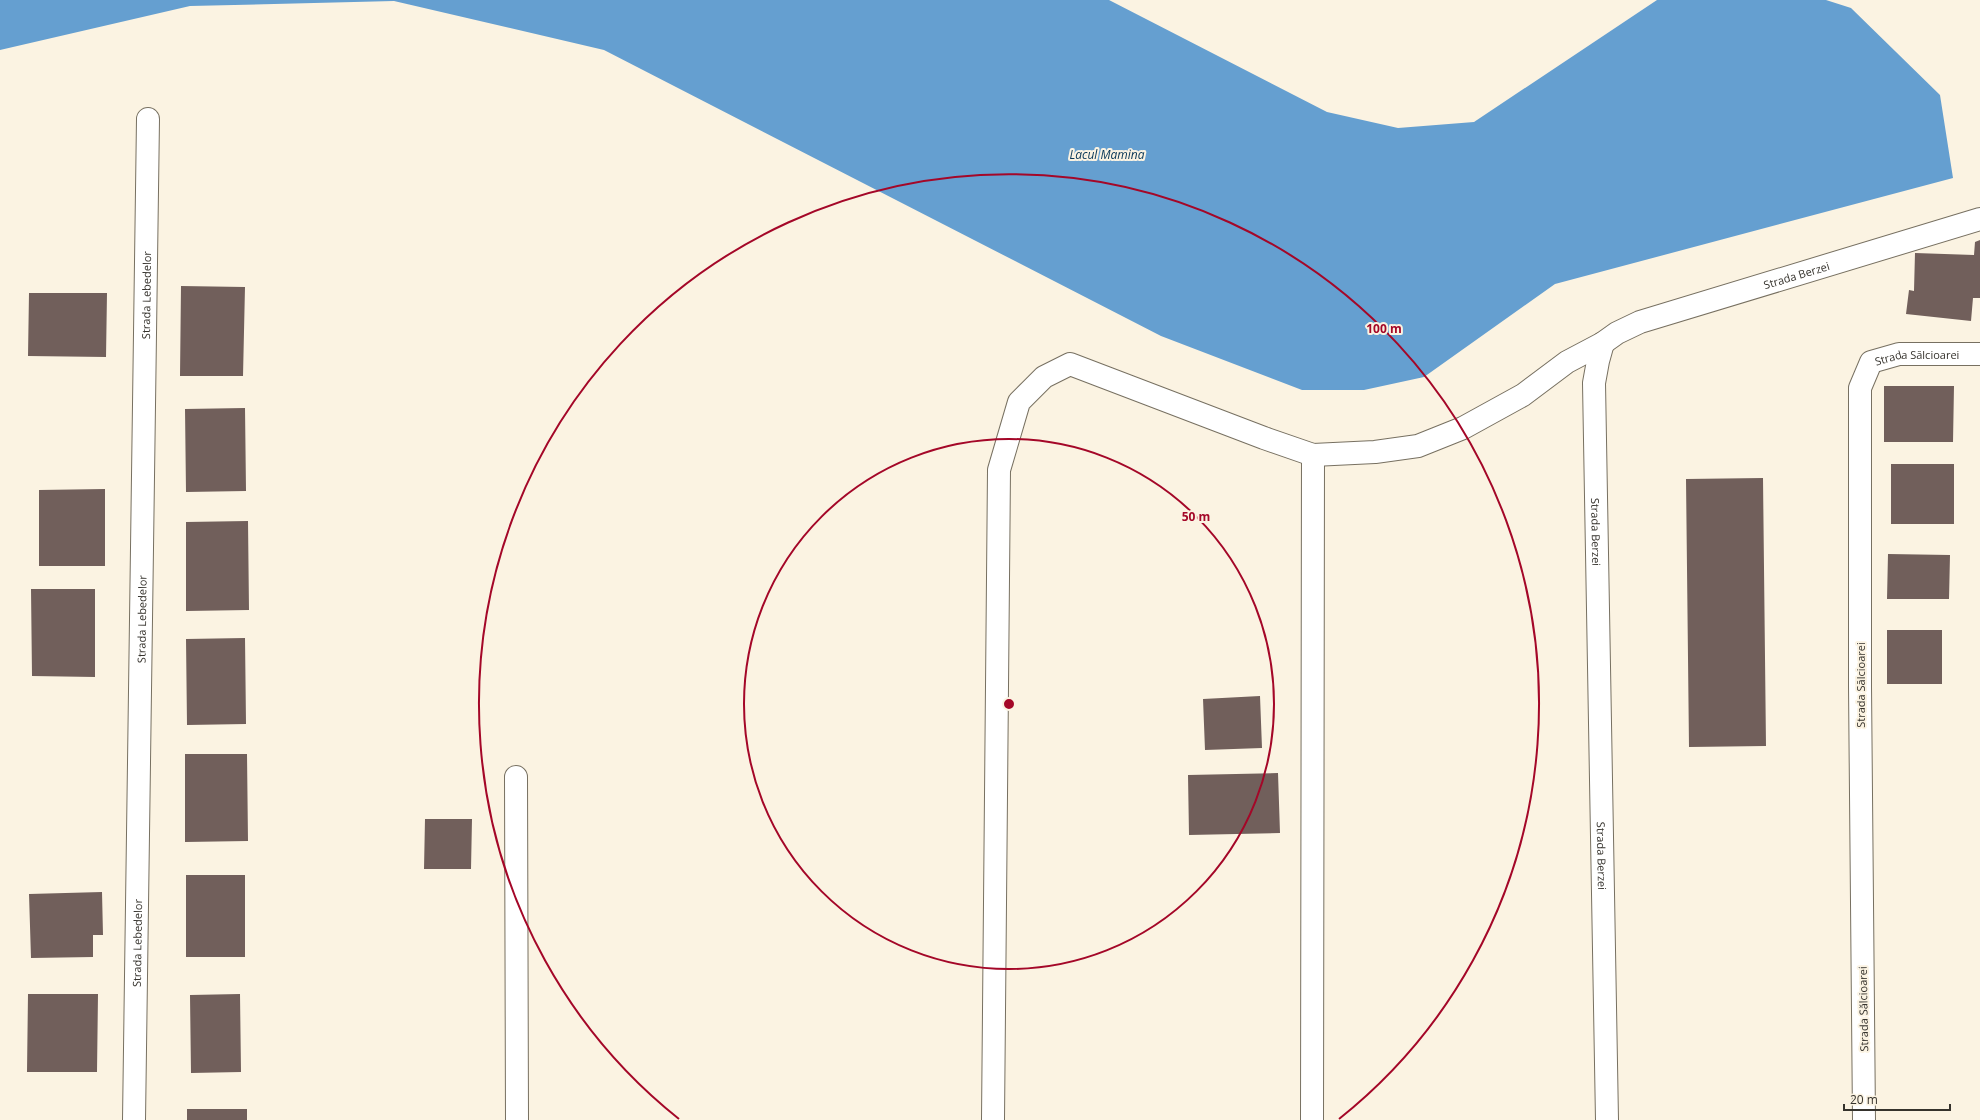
<svg xmlns="http://www.w3.org/2000/svg" width="1980" height="1120" font-family="'Open Sans',sans-serif">
  <rect width="100%" height="100%" fill="#fbf3e2"/>
  <path fill="#659fd0" d="M0 0H1109L1327 112 1398 128 1474 122 1657 0H1826L1851 8 1940 95 1953 178 1555 284 1424 377 1364 390H1302L1161 336 604 50 394 1 190 6 0 50Z"/>
  <path fill="#715f5b" d="M1980 240V298H1973L1971 321 1906 314 1909 290 1914 291 1915 253 1974 255 1975 242Z
    M181 286 245 287 243 376H180Z
    M29 293H107L106 357 28 356Z
    M1884 386H1954L1953 442H1884Z
    M245 408 246 491 186 492 185 409Z
    M1891 464H1954V524H1891Z
    M1763 478 1766 746 1689 747 1686 479Z
    M105 489V566H39V490Z
    M248 521 249 610 186 611V522Z
    M1888 554 1950 555 1949 599H1887Z
    M31 589H95V677L32 676Z
    M1887 630H1942V684H1887Z
    M245 638 246 724 187 725 186 639Z
    M1260 696 1262 748 1205 750 1203 699Z
    M185 754H247L248 841 185 842Z
    M1278 773 1280 833 1189 835 1188 775Z
    M425 819H472L471 869H424Z
    M186 875H245V957H186Z
    M102 892 103 935H93V957L31 958 29 894Z
    M28 994H98L97 1072H27Z
    M240 994 241 1072 191 1073 190 995Z
    M187 1109H247V1120H187Z"/>
  <g fill="none" stroke-linecap="round" stroke-linejoin="round">
    <g stroke="#777061" stroke-width="24">
      <g id="minor">
        <path id="s1" d="M1603 343 1598 361 1594 383 1607 1120"/>
        <path d="M516 777 517 1120"/>
        <path id="s2" d="M134 1120 148 119"/>
        <path id="s3" d="M993 1120 999 470 1019 402 1044 377 1070 364 1264 438 1313 455 1375 452 1418 446 1463 428 1523 395 1567 362 1603 343 1617 333 1640 322 1980 219"/>
        <path d="M1312 1120 1313 455"/>
        <path id="s4" d="M1864 1120 1860 686V388L1871 362 1899 354H1980"/>
      </g>
    </g>
    <use href="#minor" stroke="#fff" stroke-width="22"/>
  </g>
  <g fill="none" stroke="#a40728" stroke-width="2">
    <circle cx="1009" cy="704" r="265"/>
    <path d="M679 1119A530 530 0 1 1 1339 1119"/>
  </g>
  <g text-anchor="middle" dominant-baseline="central" stroke-width="4" stroke-linejoin="round" paint-order="stroke">
    <g font-size="11" fill="#35322c" stroke="#fbf3e2">
      <text stroke="none"><textPath href="#s3" startOffset="1569">Strada Berzei</textPath></text>
      <text stroke="none"><textPath href="#s2" startOffset="825">Strada Lebedelor</textPath></text>
      <text stroke="none"><textPath href="#s4" startOffset="807">Strada Sălcioarei</textPath></text>
      <text stroke="none"><textPath href="#s1" startOffset="190">Strada Berzei</textPath></text>
      <text stroke="none"><textPath href="#s2" startOffset="501">Strada Lebedelor</textPath></text>
      <text transform="translate(1860 685) rotate(-90)">Strada Sălcioarei</text>
      <text stroke="none"><textPath href="#s1" startOffset="514">Strada Berzei</textPath></text>
      <text stroke="none"><textPath href="#s2" startOffset="177">Strada Lebedelor</textPath></text>
      <text transform="translate(1863 1009) rotate(-91)">Strada Sălcioarei</text>
    </g>
    <g font-size="12" font-style="italic" fill="#073657" stroke="#fbf3e2">
      <text x="1107" y="154">Lacul Mamina</text>
    </g>
  </g>
  <circle cx="1009" cy="704" r="6" fill="#a40728" stroke="#fbf3e2" stroke-width="2"/>
  <g font-size="12" text-anchor="middle" font-weight="bold" fill="#a40728" stroke="#fbf3e2" stroke-width="4" stroke-linejoin="round" paint-order="stroke">
    <text x="1384" y="333">100 m</text>
    <text x="1196" y="521">50 m</text>
  </g>
  <path d="M1844 1104v6h106v-6" fill="none" stroke="#35322c" stroke-width="2"/>
  <text x="1850" y="1104" font-size="12" fill="#35322c" stroke="#fbf3e2" stroke-width="3" paint-order="stroke">20 m</text>
</svg>
